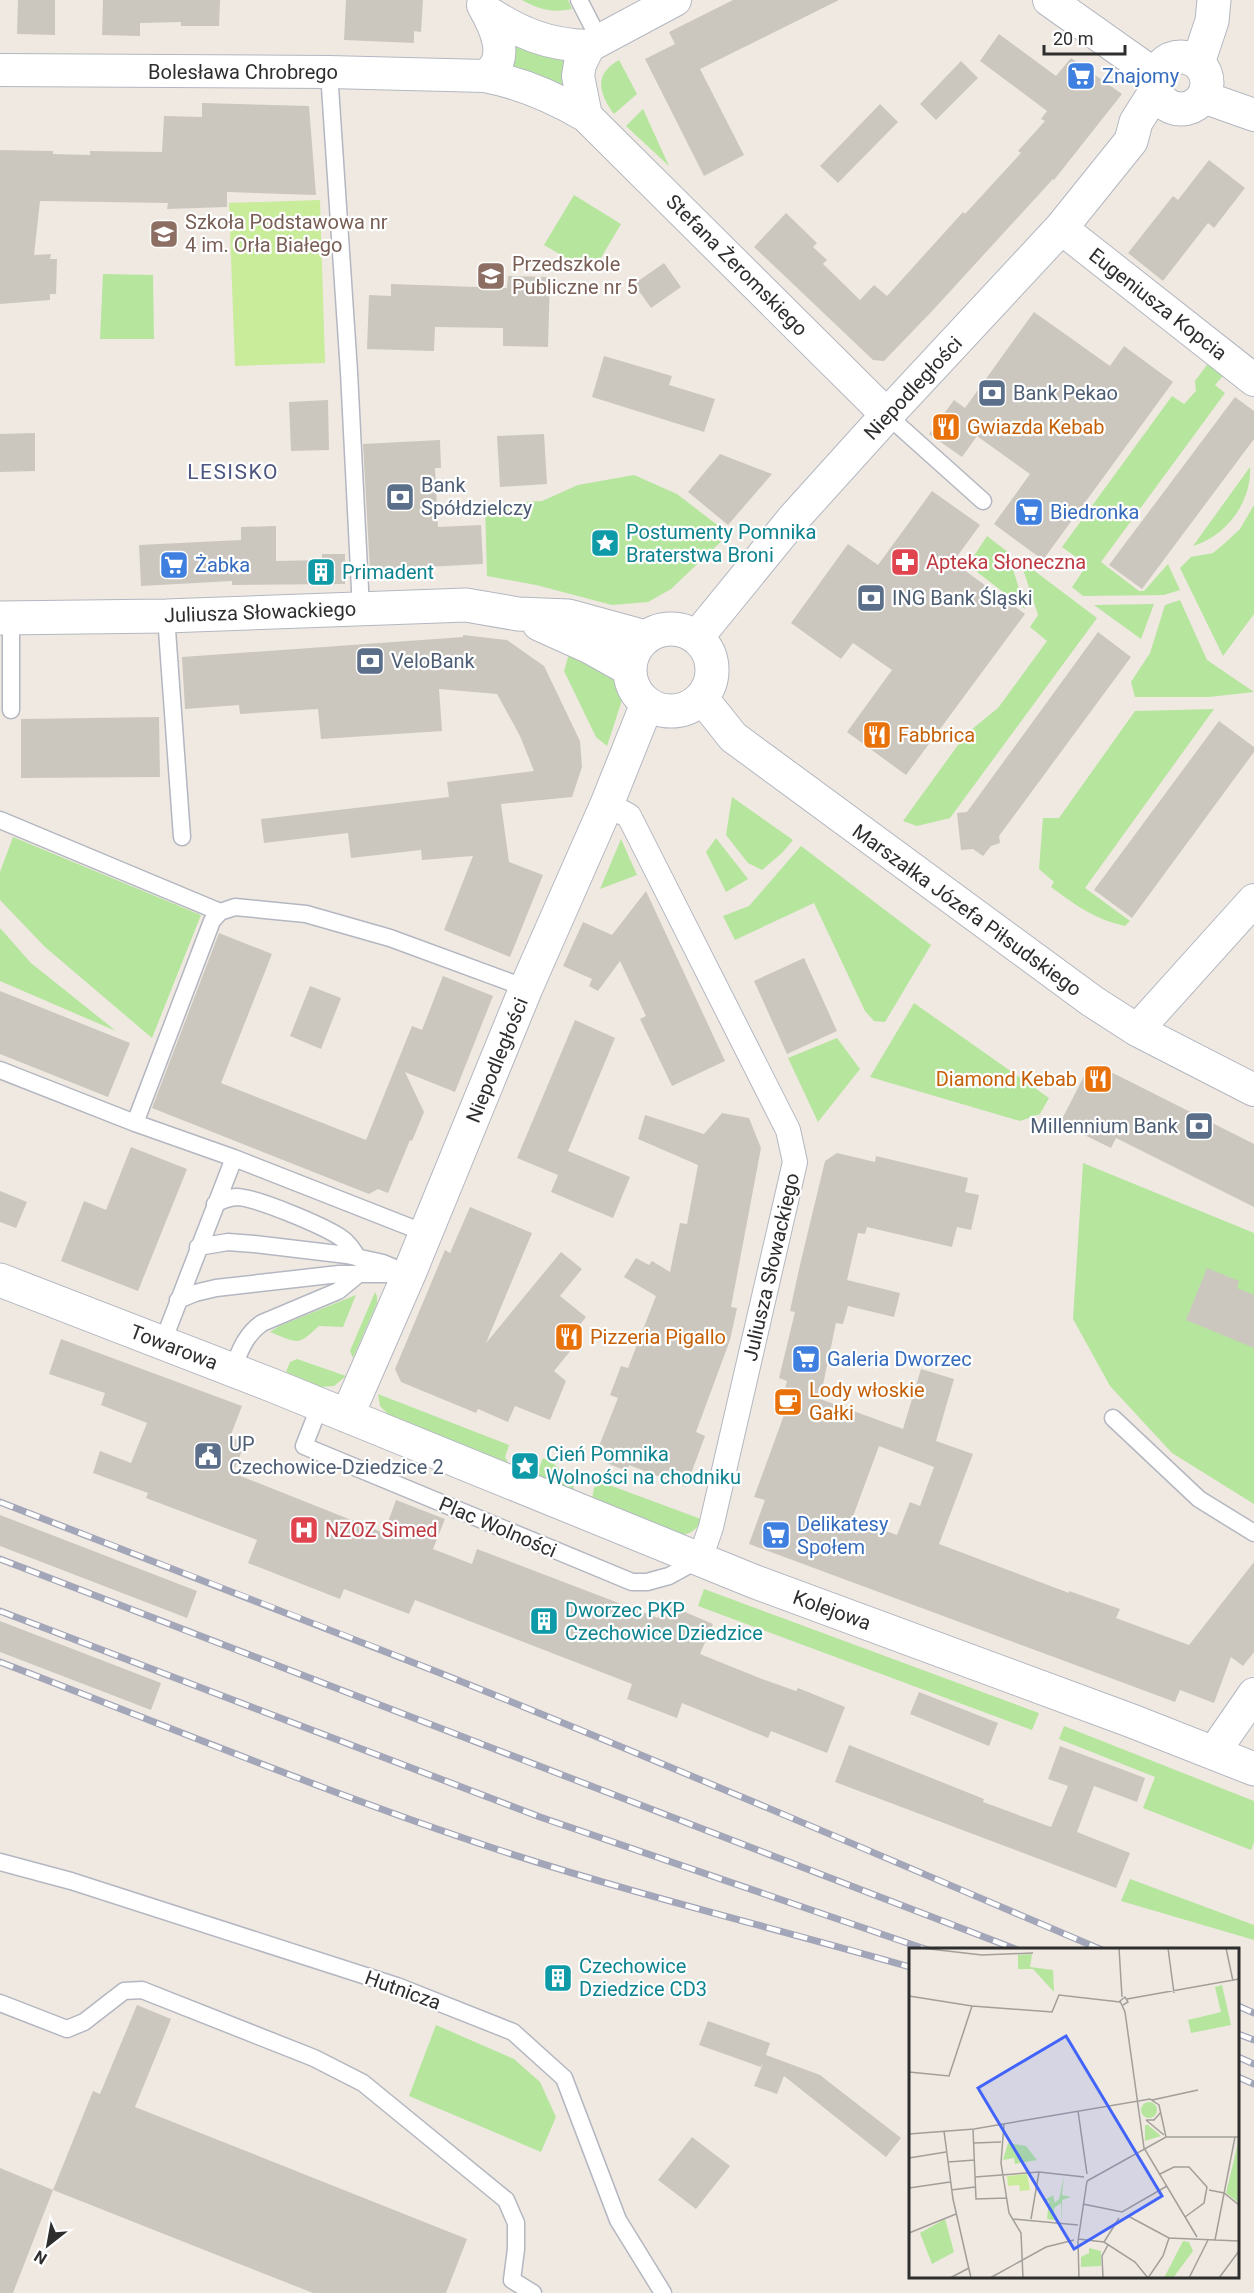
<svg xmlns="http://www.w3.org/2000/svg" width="1254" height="2293" font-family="Roboto,sans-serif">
  <rect width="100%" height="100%" fill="#efe9e1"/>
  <path fill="#b6e59e" d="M522 0H568L572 9C553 13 540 10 522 0Z
    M516 40 572 55 567 93 508 70 511 52Z
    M619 60 637 94 614 114C599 93 593 75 619 60Z
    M643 109 669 166 626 126Z
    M574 195 621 224 592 273 544 245Z
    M103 274 153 275 154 339H100Z
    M1212 358 1228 370 1215 385 1225 393 1101 562 1139 591H1144L1168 564 1180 590 1164 595 1083 596 1072 587 1087 565 1062 547 1172 396 1184 404 1196 391 1195 381Z
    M1250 467C1252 501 1227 536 1193 546Z
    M634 475 677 494 729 534 671 589 648 602 612 605 536 585 487 576 485 504 542 501 578 485Z
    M1254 505V614L1223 656 1180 568 1191 557 1213 553 1225 543 1240 529Z
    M987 536 1008 552 1025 609 968 565Z
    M1020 560 1097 618 950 818 917 826 903 821 966 734 998 708 1047 641 1030 627 1038 615Z
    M1180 600 1207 660 1254 692 1209 697H1135L1131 682 1150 653 1165 605Z
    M1154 604 1141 639 1094 605Z
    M570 651C598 665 610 666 623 697L607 746 596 737 564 671Z
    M1214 709 1085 888 1130 921 1125 926C1096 920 1075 905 1051 887L1054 882 1039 869 1043 818H1059L1135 711Z
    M732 797 793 840 782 853 762 870 748 863 726 835Z
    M13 837 201 915 152 1038 45 947 0 900V872Z
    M716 838 748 879 726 892 706 852Z
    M621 839 637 875 600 889Z
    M801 846 931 945 885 1022 874 1021 865 1011 814 903 735 940 723 916 749 906Z
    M0 928 31 963 116 1031 0 981Z
    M914 1003 1049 1098 1040 1114 1020 1121 870 1077Z
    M837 1038 860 1069 818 1122 788 1058Z
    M1083 1163 1254 1233V1504L1172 1453 1110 1386 1073 1319Z
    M375 1292 377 1296V1303L353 1358 350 1351Z
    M356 1295 343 1327 319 1326C296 1347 299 1343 270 1332L279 1326Z
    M297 1359 346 1376 334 1386 321 1387 286 1372 290 1362Z
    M378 1394 509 1445 505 1457 510 1466 393 1419 380 1406Z
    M543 1458C554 1463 575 1478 574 1492L536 1476Z
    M601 1482 701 1519C698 1529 692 1533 682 1535L592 1499 594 1488Z
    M704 1589 1039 1713 1032 1730 698 1606Z
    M1064 1726 1254 1801V1842L1251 1850 1143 1808 1155 1777 1059 1739Z
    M1130 1879 1254 1925V1940L1121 1901Z
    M436 2025 514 2059 540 2082 556 2117 541 2152 409 2096Z"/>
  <path fill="#c9ec9a" d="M320 200 325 363 235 366 229 203Z"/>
  <path fill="#cbc7bf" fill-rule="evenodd" d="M18 0H55V35L17 34Z
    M103 0H220L219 26H181V22L140 23V36L102 35Z
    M346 0H423L421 32 414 31V43L344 40Z
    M733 0H839L700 69 744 155 704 176 645 59 675 44 669 32Z
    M999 34 1056 76 1071 58 1122 94 1054 180 1053 179 934 309 884 361 873 360 754 247 786 213 817 243 813 247 827 260 823 264 860 300 874 285 887 296 963 212 965 214 1021 153 1018 151 1045 121 1041 119 1047 111 980 61Z
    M961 61 978 78 936 120 920 104Z
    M202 103 309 106 316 195 227 192V207L167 209 168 203 40 201 34 255 51 254 50 259H57L56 294H50V300L0 304V150L53 151V154L90 155V151L162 152 164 116 202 117Z
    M880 104 898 122 838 183 820 166Z
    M1209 160 1245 188 1214 228 1208 223 1163 281 1128 253 1173 196 1178 200Z
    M664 263 681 287 651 308 634 284Z
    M508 276 550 277 548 347 503 346V328L435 327 434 351 367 349 369 295 391 296V284L507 288Z
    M1034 312 1110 366 1124 346 1173 382 1043 560 994 524 1030 474 977 436 962 457 929 434 954 400 965 408Z
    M604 356 672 376 669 385 715 399 704 432 592 397Z
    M1235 397 1254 411V439L1142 589 1109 565Z
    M328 400 329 450 291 451 289 402Z
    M35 433V471L0 472V434Z
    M544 434 547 484 500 487 497 436Z
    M440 440 441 468H435L438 527 481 525 483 564 370 570 363 444Z
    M720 454 772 474 728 525 688 492Z
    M932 491 980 525 953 562 1025 614 906 775 847 732 892 670 853 643 841 659 791 623 848 544 878 565Z
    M276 526V561L322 560V554H345V584L232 585V581L141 586 139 545 241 540V527Z
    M1098 632 1131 657 999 836 1000 843 991 846 983 856 973 849 961 850 957 813 967 812Z
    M463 635 507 640 544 666 580 741 582 767 572 797 501 804 509 862 543 875 510 957 444 930 473 856 422 860 421 850 351 858 348 833 264 843 261 819 449 797 447 782 534 771 520 736 497 694 439 689 442 731 321 739 318 709 240 714 239 705 185 709 182 657 463 637Z
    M159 717 160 777 21 778V719Z
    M1219 721 1254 747V752L1132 918 1094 890Z
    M646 891 725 1061 672 1086 640 1019 646 1016 620 961 598 991 589 986 592 979 563 966 583 922 612 935Z
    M219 933 272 954 221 1083 366 1140 412 1026 422 1030 443 976 493 996 455 1092 405 1072 424 1112 412 1141 410 1140 388 1193 378 1189 369 1194 152 1108Z
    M804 958 837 1031 787 1054 754 981Z
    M310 986 341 998 321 1049 290 1036Z
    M0 991 130 1043 108 1097 0 1054Z
    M575 1020 615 1038 568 1151 630 1177 613 1218 551 1192 558 1175 517 1158Z
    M1105 1069 1254 1144V1207L1116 1138 1111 1148 1060 1123 1084 1076Z
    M722 1113 749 1118 761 1148 731 1307 737 1308 730 1340 696 1432 705 1436 686 1487 629 1465 627 1471 606 1463 608 1456 597 1451 618 1398 610 1395 621 1366 628 1368 656 1296 624 1277 636 1258 649 1265 652 1261 670 1272 680 1223 687 1224 698 1165 638 1139 645 1115 704 1134Z
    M131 1147 187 1169 138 1291 61 1261 84 1201 106 1210Z
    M837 1153 875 1162 876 1156 968 1178 965 1192 979 1195 971 1230 957 1227 952 1247 867 1227 865 1234 858 1233 847 1280 900 1293 894 1317 848 1306 843 1324 836 1323 820 1399 903 1429 921 1369 954 1379 936 1441 973 1454 939 1544 1069 1593V1591L1120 1609 1116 1618 1189 1645 1254 1562V1652L1243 1666 1231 1657 1214 1703 1180 1690 1175 1702 749 1544 765 1500 754 1497 784 1415 778 1414 787 1381 779 1378 795 1312 790 1311 799 1269 825 1161ZM879 1446 934 1467 920 1506 910 1502 897 1535 852 1519Z
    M0 1191 27 1202 16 1228 0 1222Z
    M470 1207 532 1233 486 1343 561 1252 582 1269 560 1296 586 1317 573 1333 580 1339 554 1371 566 1381 550 1420 515 1406 508 1422 478 1409 476 1413 401 1382 395 1369 445 1250 450 1253Z
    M1207 1268 1239 1281 1237 1288 1254 1295V1348L1186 1320Z
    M61 1339 242 1406 230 1437 245 1443 233 1473 384 1533 396 1500 445 1519 433 1549 472 1564 477 1549 658 1618 664 1603 713 1624 700 1654 762 1679 796 1691 798 1688 845 1707 827 1753 771 1731 768 1738 682 1703 677 1718 627 1699 632 1684 415 1600 409 1614 344 1589 340 1599 248 1563 257 1540 146 1498 148 1493 93 1473 100 1451 131 1463 147 1423 101 1405 105 1393 49 1374Z
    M0 1515 197 1591 187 1618 0 1546Z
    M0 1621 161 1683 151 1710 0 1652Z
    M919 1692 998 1723 989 1746 910 1714Z
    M849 1745 984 1799 983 1802 1051 1827 1068 1786 1048 1779 1060 1746 1145 1778 1137 1802 1094 1786 1077 1832 1130 1853 1116 1888 835 1782Z
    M137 2005 171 2019 135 2107 467 2239 446 2293H313L53 2190 93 2091 100 2094Z
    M708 2021 770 2043 766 2055 820 2075 901 2138 886 2157 784 2076 777 2094 754 2086 764 2061 761 2067 699 2045Z
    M692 2137 730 2166 696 2209 658 2180Z
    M0 2168 53 2190 13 2293H0Z"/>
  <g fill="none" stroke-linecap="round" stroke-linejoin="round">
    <g stroke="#b4b7c1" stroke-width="19">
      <path id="service" d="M579 0 599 39
        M329 72 349 372 361 609
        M887 415 983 501
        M166 616 182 837
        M11 618V710
        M0 820 220 912
        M0 1070 135 1123 212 921 220 912 235 907 306 914 390 938 526 988
        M135 1123 234 1158 425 1233
        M215 1204C222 1200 228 1198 236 1197 256 1197 323 1226 340 1237 348 1242 353 1250 358 1258
        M198 1247 228 1242 254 1244 347 1255 383 1263 397 1269
        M178 1300 195 1293 216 1288 339 1274H409
        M162 1344 234 1158
        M232 1370C240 1351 245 1335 262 1323L338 1291 360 1273
        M320 1405 304 1446 632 1582H647L669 1576 700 1559
        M1113 1418 1199 1499 1254 1533
        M0 1862 71 1881 397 1986 513 2032 564 2078 618 2220 663 2293
        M0 2003 67 2029 84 2022 124 1991 142 1990 314 2058 363 2083 506 2200 516 2223V2249L512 2280 533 2293"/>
    </g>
    <g stroke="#b4b7c1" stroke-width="26">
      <path id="pedestrian" d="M607 804 629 816 788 1130 795 1162 711 1527 700 1559"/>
    </g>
    <g stroke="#b4b7c1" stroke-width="34">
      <path id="minor" d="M1049 0 1155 75
        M483 5C495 26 512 60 485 76
        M486 11C520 33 547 45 589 46
        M0 70 329 72 485 76C521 83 554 97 586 116L887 415
        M1203 97 1254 115
        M586 116 578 76 580 64 589 46 675 0
        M1061 228 1254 380
        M702 698 733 737 1092 1001 1137 1030 1254 1090
        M1137 1030 1254 900
        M1214 1752 1254 1694"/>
    </g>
    <g stroke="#b4b7c1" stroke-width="35">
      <path id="tertiary" d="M1155 83a26 26 0 1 1 52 0a26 26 0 1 1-52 0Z
        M1198 63 1212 21 1214 0
        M0 618 166 616 466 605 518 614 568 616 645 637
        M539 624 590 647 629 669
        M630 670a41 41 0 1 1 82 0a41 41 0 1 1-82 0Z
        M697 637 794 518 887 415 1061 228 1131 141 1136 122 1155 92
        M0 1280 274 1386 753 1581 1132 1721 1254 1769
        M347 1416 409 1274 526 988 607 804 647 704"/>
    </g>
    <use href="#service" stroke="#fff" stroke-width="16"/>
    <use href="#pedestrian" stroke="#fff" stroke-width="24"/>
    <use href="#minor" stroke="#fff" stroke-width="32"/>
    <use href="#tertiary" stroke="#fff" stroke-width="33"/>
    <g stroke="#a3a6b8" stroke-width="7">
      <path id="rail" d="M0 1502C147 1559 294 1615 440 1673 662 1762 882 1856 1102 1950
        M0 1559 1018 1950
        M0 1611 540 1817 928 1950
        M0 1662C167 1726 332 1795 502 1851 637 1895 774 1928 910 1967
        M1238 2006 1254 2013
        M1238 2034 1254 2040
        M1238 2057 1254 2064
        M1238 2077 1254 2084"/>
    </g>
    <use href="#rail" stroke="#fff" stroke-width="4.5" stroke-dasharray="14" stroke-linecap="butt"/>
  </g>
  <defs>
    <g id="supermarket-square" transform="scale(1.5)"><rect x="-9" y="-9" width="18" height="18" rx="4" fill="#3f7fe0" stroke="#fff"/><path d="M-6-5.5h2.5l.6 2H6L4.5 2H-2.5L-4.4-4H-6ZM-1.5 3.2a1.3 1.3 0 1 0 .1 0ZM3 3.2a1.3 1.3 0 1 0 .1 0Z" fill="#fff"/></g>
    <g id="school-square" transform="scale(1.5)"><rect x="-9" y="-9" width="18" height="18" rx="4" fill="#8d6e63" stroke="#fff"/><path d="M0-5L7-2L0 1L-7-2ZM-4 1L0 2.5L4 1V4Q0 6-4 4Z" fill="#fff"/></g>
    <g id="bank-square" transform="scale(1.5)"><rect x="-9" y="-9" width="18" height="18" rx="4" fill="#5c6f8a" stroke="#fff"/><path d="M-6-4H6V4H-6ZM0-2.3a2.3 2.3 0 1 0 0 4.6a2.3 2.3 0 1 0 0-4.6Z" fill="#fff"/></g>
    <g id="restaurant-square" transform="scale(1.5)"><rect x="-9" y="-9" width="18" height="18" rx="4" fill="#e8710a" stroke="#fff"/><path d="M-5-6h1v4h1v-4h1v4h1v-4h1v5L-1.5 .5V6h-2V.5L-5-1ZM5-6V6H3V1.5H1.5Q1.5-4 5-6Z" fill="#fff"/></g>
    <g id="sight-square" transform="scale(1.5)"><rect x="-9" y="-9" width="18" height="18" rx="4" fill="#0f9aa8" stroke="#fff"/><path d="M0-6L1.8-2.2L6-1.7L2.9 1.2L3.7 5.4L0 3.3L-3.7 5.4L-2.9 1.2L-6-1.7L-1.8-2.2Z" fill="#fff"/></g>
    <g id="pharmacy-square" transform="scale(1.5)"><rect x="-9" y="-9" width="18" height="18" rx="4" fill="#e0444e" stroke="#fff"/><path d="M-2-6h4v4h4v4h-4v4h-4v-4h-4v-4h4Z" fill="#fff"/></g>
    <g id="building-square" transform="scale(1.5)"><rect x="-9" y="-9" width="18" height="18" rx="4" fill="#0f9aa8" stroke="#fff"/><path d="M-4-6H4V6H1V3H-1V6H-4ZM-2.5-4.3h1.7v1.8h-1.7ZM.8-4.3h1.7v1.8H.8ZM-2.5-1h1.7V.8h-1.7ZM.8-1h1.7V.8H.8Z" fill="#fff"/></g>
    <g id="cafe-square" transform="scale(1.5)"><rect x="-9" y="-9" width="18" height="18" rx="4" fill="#e8710a" stroke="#fff"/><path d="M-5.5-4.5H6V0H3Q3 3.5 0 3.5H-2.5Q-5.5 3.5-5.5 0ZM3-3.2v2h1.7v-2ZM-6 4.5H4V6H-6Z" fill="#fff"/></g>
    <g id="civic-square" transform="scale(1.5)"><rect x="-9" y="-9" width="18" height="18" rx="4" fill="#5c6f8a" stroke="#fff"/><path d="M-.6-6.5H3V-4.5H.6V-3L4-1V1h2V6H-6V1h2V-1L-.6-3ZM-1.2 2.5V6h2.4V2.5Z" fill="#fff"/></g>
    <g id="hospital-square" transform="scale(1.5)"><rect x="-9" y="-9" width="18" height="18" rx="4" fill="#e0444e" stroke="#fff"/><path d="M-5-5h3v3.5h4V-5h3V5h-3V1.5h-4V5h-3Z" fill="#fff"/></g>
  </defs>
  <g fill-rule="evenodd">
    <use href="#supermarket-square" x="1081" y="76"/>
    <use href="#school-square" x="164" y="234"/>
    <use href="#school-square" x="491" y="276"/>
    <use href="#bank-square" x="992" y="393"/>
    <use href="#restaurant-square" x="946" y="427"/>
    <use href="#bank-square" x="400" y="497"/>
    <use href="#supermarket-square" x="1029" y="512"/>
    <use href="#sight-square" x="605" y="543"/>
    <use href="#pharmacy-square" x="905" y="562"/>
    <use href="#supermarket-square" x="174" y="565"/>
    <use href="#building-square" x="321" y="572"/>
    <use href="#bank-square" x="871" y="598"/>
    <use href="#bank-square" x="370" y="661"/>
    <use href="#restaurant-square" x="877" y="735"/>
    <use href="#restaurant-square" x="1098" y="1079"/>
    <use href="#bank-square" x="1199" y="1126"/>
    <use href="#restaurant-square" x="569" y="1337"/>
    <use href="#supermarket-square" x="806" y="1359"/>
    <use href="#cafe-square" x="788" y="1402"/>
    <use href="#civic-square" x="208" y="1456"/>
    <use href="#sight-square" x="525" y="1466"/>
    <use href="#hospital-square" x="304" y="1530"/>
    <use href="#supermarket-square" x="776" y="1535"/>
    <use href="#building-square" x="544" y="1621"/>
    <use href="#building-square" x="558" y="1978"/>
  </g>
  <g text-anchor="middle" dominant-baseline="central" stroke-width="4.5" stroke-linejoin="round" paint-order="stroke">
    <g font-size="20" fill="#2e2e2e" stroke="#fff">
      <text x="243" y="72">Bolesława Chrobrego</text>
      <text transform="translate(737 265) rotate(45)">Stefana Żeromskiego</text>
      <text transform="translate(1158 304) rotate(38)">Eugeniusza Kopcia</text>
      <text transform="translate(913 388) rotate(-47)">Niepodległości</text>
      <text transform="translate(260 612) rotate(-2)">Juliusza Słowackiego</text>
      <text transform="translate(967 910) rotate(36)">Marszałka Józefa Piłsudskiego</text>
      <text transform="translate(497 1060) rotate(-68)">Niepodległości</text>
      <text transform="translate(771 1267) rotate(-77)">Juliusza Słowackiego</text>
      <text transform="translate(174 1347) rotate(21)">Towarowa</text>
      <text transform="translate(498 1527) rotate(23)">Plac Wolności</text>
      <text transform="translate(832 1610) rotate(20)">Kolejowa</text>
      <text transform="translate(403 1990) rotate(20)">Hutnicza</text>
    </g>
    <g font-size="20" fill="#366cbe" stroke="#fff" text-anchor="start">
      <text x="1102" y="76">Znajomy</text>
      <text x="1050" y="512">Biedronka</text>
      <text x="195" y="565">Żabka</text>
      <text x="827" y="1359">Galeria Dworzec</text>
      <text x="797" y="1524">Delikatesy<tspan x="797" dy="23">Społem</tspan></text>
    </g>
    <g font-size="20" fill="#785e54" stroke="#fff" text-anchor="start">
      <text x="185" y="222">Szkoła Podstawowa nr<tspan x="185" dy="23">4 im. Orła Białego</tspan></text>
      <text x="512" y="264">Przedszkole<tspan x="512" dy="23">Publiczne nr 5</tspan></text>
    </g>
    <g font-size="20" fill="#4e5e75" stroke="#fff" text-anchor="start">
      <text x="1013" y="393">Bank Pekao</text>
      <text x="421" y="485">Bank<tspan x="421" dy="23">Spółdzielczy</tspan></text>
      <text x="892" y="598">ING Bank Śląski</text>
      <text x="391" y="661">VeloBank</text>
      <text x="1178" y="1126" text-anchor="end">Millennium Bank</text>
      <text x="229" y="1444">UP<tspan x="229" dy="23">Czechowice-Dziedzice 2</tspan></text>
    </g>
    <g font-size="20" fill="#c56008" stroke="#fff" text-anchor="start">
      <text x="967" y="427">Gwiazda Kebab</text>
      <text x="898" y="735">Fabbrica</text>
      <text x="1077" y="1079" text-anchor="end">Diamond Kebab</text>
      <text x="590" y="1337">Pizzeria Pigallo</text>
      <text x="809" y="1390">Lody włoskie<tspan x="809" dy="23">Gałki</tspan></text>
    </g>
    <g font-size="20" fill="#0d838f" stroke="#fff" text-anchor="start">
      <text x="626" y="532">Postumenty Pomnika<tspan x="626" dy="23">Braterstwa Broni</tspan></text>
      <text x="342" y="572">Primadent</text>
      <text x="546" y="1454">Cień Pomnika<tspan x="546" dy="23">Wolności na chodniku</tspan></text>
      <text x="565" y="1610">Dworzec PKP<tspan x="565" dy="23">Czechowice Dziedzice</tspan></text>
      <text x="579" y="1966">Czechowice<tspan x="579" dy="23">Dziedzice CD3</tspan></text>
    </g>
    <g font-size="20" fill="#be3a42" stroke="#fff" text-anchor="start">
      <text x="926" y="562">Apteka Słoneczna</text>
      <text x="325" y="1530">NZOZ Simed</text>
    </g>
    <g font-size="21" letter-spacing="1.5" fill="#4d5680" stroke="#fff">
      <text x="233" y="472">LESISKO</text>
    </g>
  </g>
  <g transform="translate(909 1948)">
    <rect width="330" height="330" fill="#efe9e1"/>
    <path d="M123 6 121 19 144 22 145 44 124 21H109V7ZM313 37 322 77 282 85 279 72 312 64 306 39ZM232 162a8 8 0 1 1 16 0a8 8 0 1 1-16 0ZM236 177H239L252 188 236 193ZM330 191V255L317 245ZM99 195 117 198 128 212 106 216 105 210 94 212ZM155 228 153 247 162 249 153 252V274L152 255 145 260 146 272 138 271 140 253 146 256 141 253 136 252 144 247 146 255 150 251ZM36 271 45 304 23 316 11 285ZM274 293 280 294 284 303 264 330H255ZM180 300 192 303V318L172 319V309L180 305Z" fill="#b6e59e"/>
    <path d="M118 226 121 242 111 243 110 237 99 238 98 228Z" fill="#c9ec9a"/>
    <path fill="none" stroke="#a29e99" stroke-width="1.5" d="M12 0 73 7 124 5M210 0 213 49M259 0 265 45M317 0 324 33M0 48 63 58 143 64 150 47 211 54M218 51 330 31M214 57 219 54 216 49 211 53 216 64 235 200 288 289M0 124 40 128 63 58M243 152 289 142M169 163 178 226M237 172 255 187M237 172H245L252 164M95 176 92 215 100 265 112 285 114 330M64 181 67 251 97 250M35 183 44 251 62 330M0 186 65 181 241 151 250 157 257 189M65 195 92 194M0 210 37 204M39 214 66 212M251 226 265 219H280L298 239 295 255 276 269M66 229 130 224 175 229M178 233 257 189H330M0 240 41 234M42 242 66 239M300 242 315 245 330 257M174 256 213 264 258 238M219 268 260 290 330 293M103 271 169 277M122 271 130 224M0 285 47 266M169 291 195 294 226 314 239 330 254 308 260 290M306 292 326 189M169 293 178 233M169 293 170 330M195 294 210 270M41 330 60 320M81 330 137 299 165 292M194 330 193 308 199 297M280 330 299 292M310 330 330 303"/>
    <path fill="#4264fb" fill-opacity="0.15" stroke="#4264fb" stroke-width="3" d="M157 88 253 248 165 301 69 140Z"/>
    <rect width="330" height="330" fill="none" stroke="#2e2e2e" stroke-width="3"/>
  </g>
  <g transform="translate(48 2245) rotate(211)" stroke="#ffffff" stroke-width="4.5" paint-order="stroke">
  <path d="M0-4.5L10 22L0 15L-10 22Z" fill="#2e2e2e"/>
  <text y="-9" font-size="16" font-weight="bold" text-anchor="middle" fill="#2e2e2e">N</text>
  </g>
  <path d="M1044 45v9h81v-9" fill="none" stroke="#2e2e2e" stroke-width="3"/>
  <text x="1053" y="45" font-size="18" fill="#2e2e2e" stroke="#ffffff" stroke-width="4.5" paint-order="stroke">20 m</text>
</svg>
